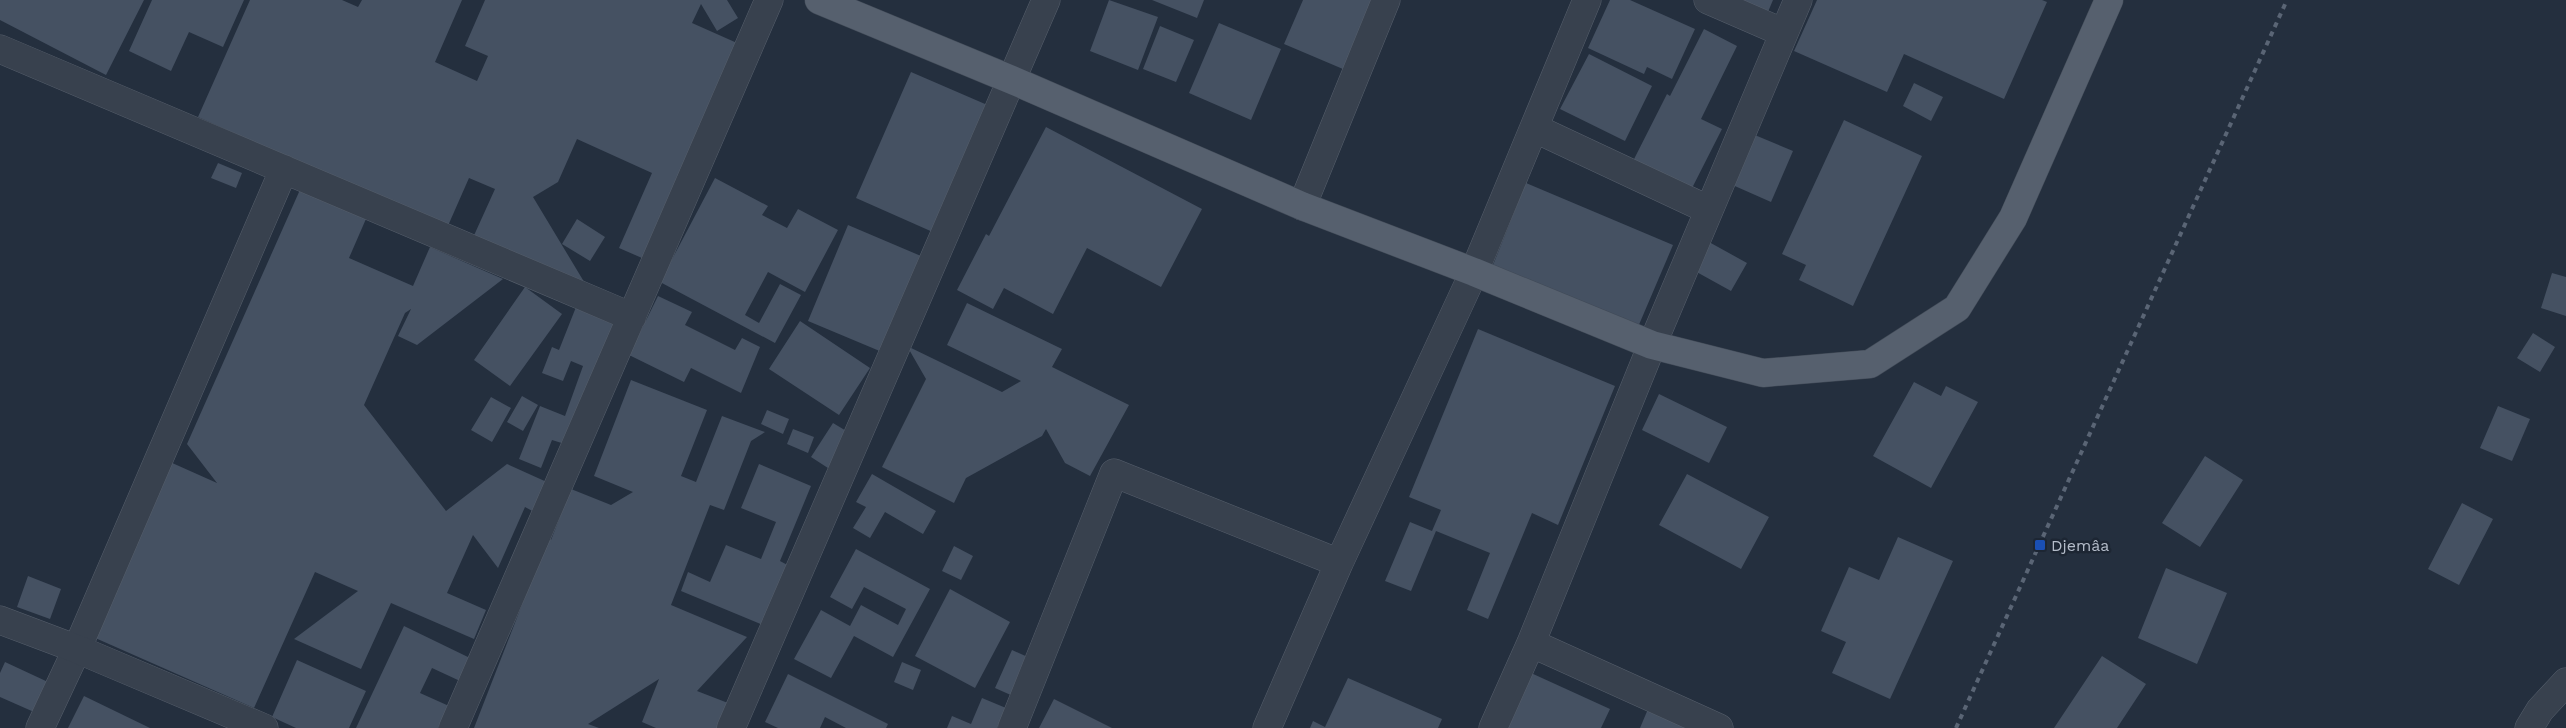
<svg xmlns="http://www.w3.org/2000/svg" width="2566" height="728" font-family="'Work Sans',sans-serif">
  <rect width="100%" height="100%" fill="#242f3e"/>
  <path fill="#455162" d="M0 0H144L106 75 0 20Z
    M152 0H244L223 47 189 32 171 71 129 51Z
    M250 0H342L358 7 362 0H462L435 62 477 81 488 56 465 46 485 0H727L738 18 717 31 701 4 692 23 737 43 642 258 619 248 652 173 577 139 558 182 533 197 592 295 471 242 495 189 469 178 447 228 198 117Z
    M1109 0 1158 17 1138 70 1090 51Z
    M1152 0H1204L1197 18Z
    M1303 0H1380L1350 72 1284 44Z
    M1610 0H1630L1695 29 1672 79 1647 67 1644 74 1588 48Z
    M1722 0H1773L1765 19Z
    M1817 0H2042L2047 2 2004 99 1904 54 1887 92 1794 51Z
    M1219 23 1281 49 1251 120 1189 93Z
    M1160 26 1194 40 1176 82 1143 69Z
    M1704 29 1737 46 1701 119 1722 129 1688 196 1629 169 1667 94 1670 96Z
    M1589 54 1652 86 1625 141 1560 109Z
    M911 72 992 107 935 233 856 198Z
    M1914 83 1943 97 1931 121 1903 106Z
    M1844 120 1922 156 1853 306 1799 280 1806 265 1782 254Z
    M1046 127 1202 209 1161 287 1087 248 1053 314 1004 288 993 309 957 290 986 234 989 236Z
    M1750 133 1793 151 1771 202 1728 183Z
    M218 163 242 173 236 188 211 178Z
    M715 178 768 206 762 215 787 228 798 209 838 230 805 292 768 272 745 315 759 323 780 284 801 295 775 343 660 282Z
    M303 183 369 212 349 258 413 286 430 247 503 279 417 345 398 336 411 309 405 313 364 405 446 511 507 464 549 483 536 513 525 507 498 568 473 535 447 593 486 610 474 639 391 603 361 669 294 639 358 591 315 572 254 708 93 637 170 462 217 483 187 444Z
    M1526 183 1673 245 1638 327 1493 265Z
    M577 219 605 237 590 261 562 244Z
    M848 225 921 256 882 352 808 321Z
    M1709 242 1747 263 1731 291 1693 270Z
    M2552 273 2566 277V316L2541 308Z
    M525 287 562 314 510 386 474 360Z
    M658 296 692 312 685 325 735 350 742 338 760 347 741 393 691 368 684 382 629 355Z
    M578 302 617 317 568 445 552 440 541 468 519 459 540 406 565 416 583 366 571 361 563 381 542 373 552 347 559 350Z
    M967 303 1062 349 1052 367 1129 405 1090 476 1065 463 1046 429 1042 436 966 478 954 503 882 467 926 379 907 346 1002 392 1021 381 947 345Z
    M800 321 870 368 839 415 769 369Z
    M1478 329 1615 386 1558 525 1532 513 1488 619 1467 610 1490 553 1436 531 1411 591 1385 581 1410 522 1432 531 1441 510 1409 497Z
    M2533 333 2555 347 2540 372 2517 358Z
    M631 380 707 410 681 476 696 482 722 416 765 432 751 441 724 510 710 505 671 605 747 637 697 691 728 703 718 728H656L642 722 659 679 588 724 599 728H474L548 538 551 540 571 489 611 505 633 492 594 476Z
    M1914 382 1941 396 1946 386 1978 402 1931 488 1873 456Z
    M1659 394 1727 427 1709 463 1642 430Z
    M522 396 538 405 523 431 507 422Z
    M491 397 511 408 492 442 471 430Z
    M2498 406 2530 419 2512 461 2480 448Z
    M767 410 789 419 783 434 761 424Z
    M833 423 853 435 831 470 811 457Z
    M793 429 814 437 808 453 787 444Z
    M2205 456 2243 480 2200 547 2162 523Z
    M759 464 811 486 780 561 793 568 763 625 681 591 688 572 710 582 726 545 761 559 776 522 741 508Z
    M872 474 936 511 923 534 885 512 870 538 853 528 866 507 856 502Z
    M1687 474 1769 517 1741 569 1659 525Z
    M2462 503 2493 519 2459 585 2428 569Z
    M1898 537 1953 561 1890 699 1832 673 1846 642 1821 631 1849 567 1879 580Z
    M954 546 973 556 961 580 942 571Z
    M856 549 930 589 893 657 854 636 831 678 794 659 821 610 850 626 861 605 898 625 906 609 864 587 852 609 830 597Z
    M2166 568 2227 593 2197 664 2138 638Z
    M28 576 61 589 50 619 17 607Z
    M950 589 1010 622 975 688 915 656Z
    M404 626 470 658 460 681 432 668 420 693 449 706 438 728H356Z
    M1012 650 1030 658 1013 696 995 688Z
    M2102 656 2146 684 2117 728H2054Z
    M297 660 366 691 349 728H296L272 717Z
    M5 662 48 682 34 712 0 697V673Z
    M902 662 921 670 913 690 894 682Z
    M1531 673 1610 709 1601 728H1506Z
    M788 674 888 724 886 728H846L825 717 820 728H778L765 722Z
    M1348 678 1442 719 1438 728H1310L1313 721 1325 727Z
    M84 696 150 728H68Z
    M982 698 1006 708 997 728H947L952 716 971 724Z
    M1054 699 1112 728H1039Z
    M1648 709 1690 728H1640Z"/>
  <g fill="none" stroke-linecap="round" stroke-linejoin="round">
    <g stroke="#565f6c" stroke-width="29">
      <path id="minor" d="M1708 0 1784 33
        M0 49 632 317
        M1534 128 1709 210
        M1302 206 1386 0
        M1531 643 1719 728
        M40 728 77 649 284 169
        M453 728 769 0
        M731 728 1046 0
        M1012 728 1114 473 1339 563
        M1267 728 1339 563 1474 272 1587 0
        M1493 728 1531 643 1652 345 1798 0
        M2529 728 2540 710 2566 682"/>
    </g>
    <g stroke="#565f6c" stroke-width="29">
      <path id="tertiary" d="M0 620 77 649 264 728"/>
    </g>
    <g stroke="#414a57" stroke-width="29">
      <path id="primary" d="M819 0 1012 80 1302 206 1474 272 1652 345 1763 373 1870 364 1957 308 2013 218 2109 0"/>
    </g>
    <use href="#minor" stroke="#38414e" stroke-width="28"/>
    <use href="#tertiary" stroke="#38414e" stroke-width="28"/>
    <use href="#primary" stroke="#56606e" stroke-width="28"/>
    <path stroke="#5a6575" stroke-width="4" stroke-dasharray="5 5" stroke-linecap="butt" d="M1956 728 2287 0"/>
  </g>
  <rect fill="#1a4fb4" stroke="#1d2633" stroke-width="2" x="2034" y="539" width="12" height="12" rx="2.5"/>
  <g text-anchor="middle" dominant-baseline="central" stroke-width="5" stroke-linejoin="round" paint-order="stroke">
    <g font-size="16" fill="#b4bcc9" stroke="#1d2633" text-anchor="start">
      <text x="2051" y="545">Djemâa</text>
    </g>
  </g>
</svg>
